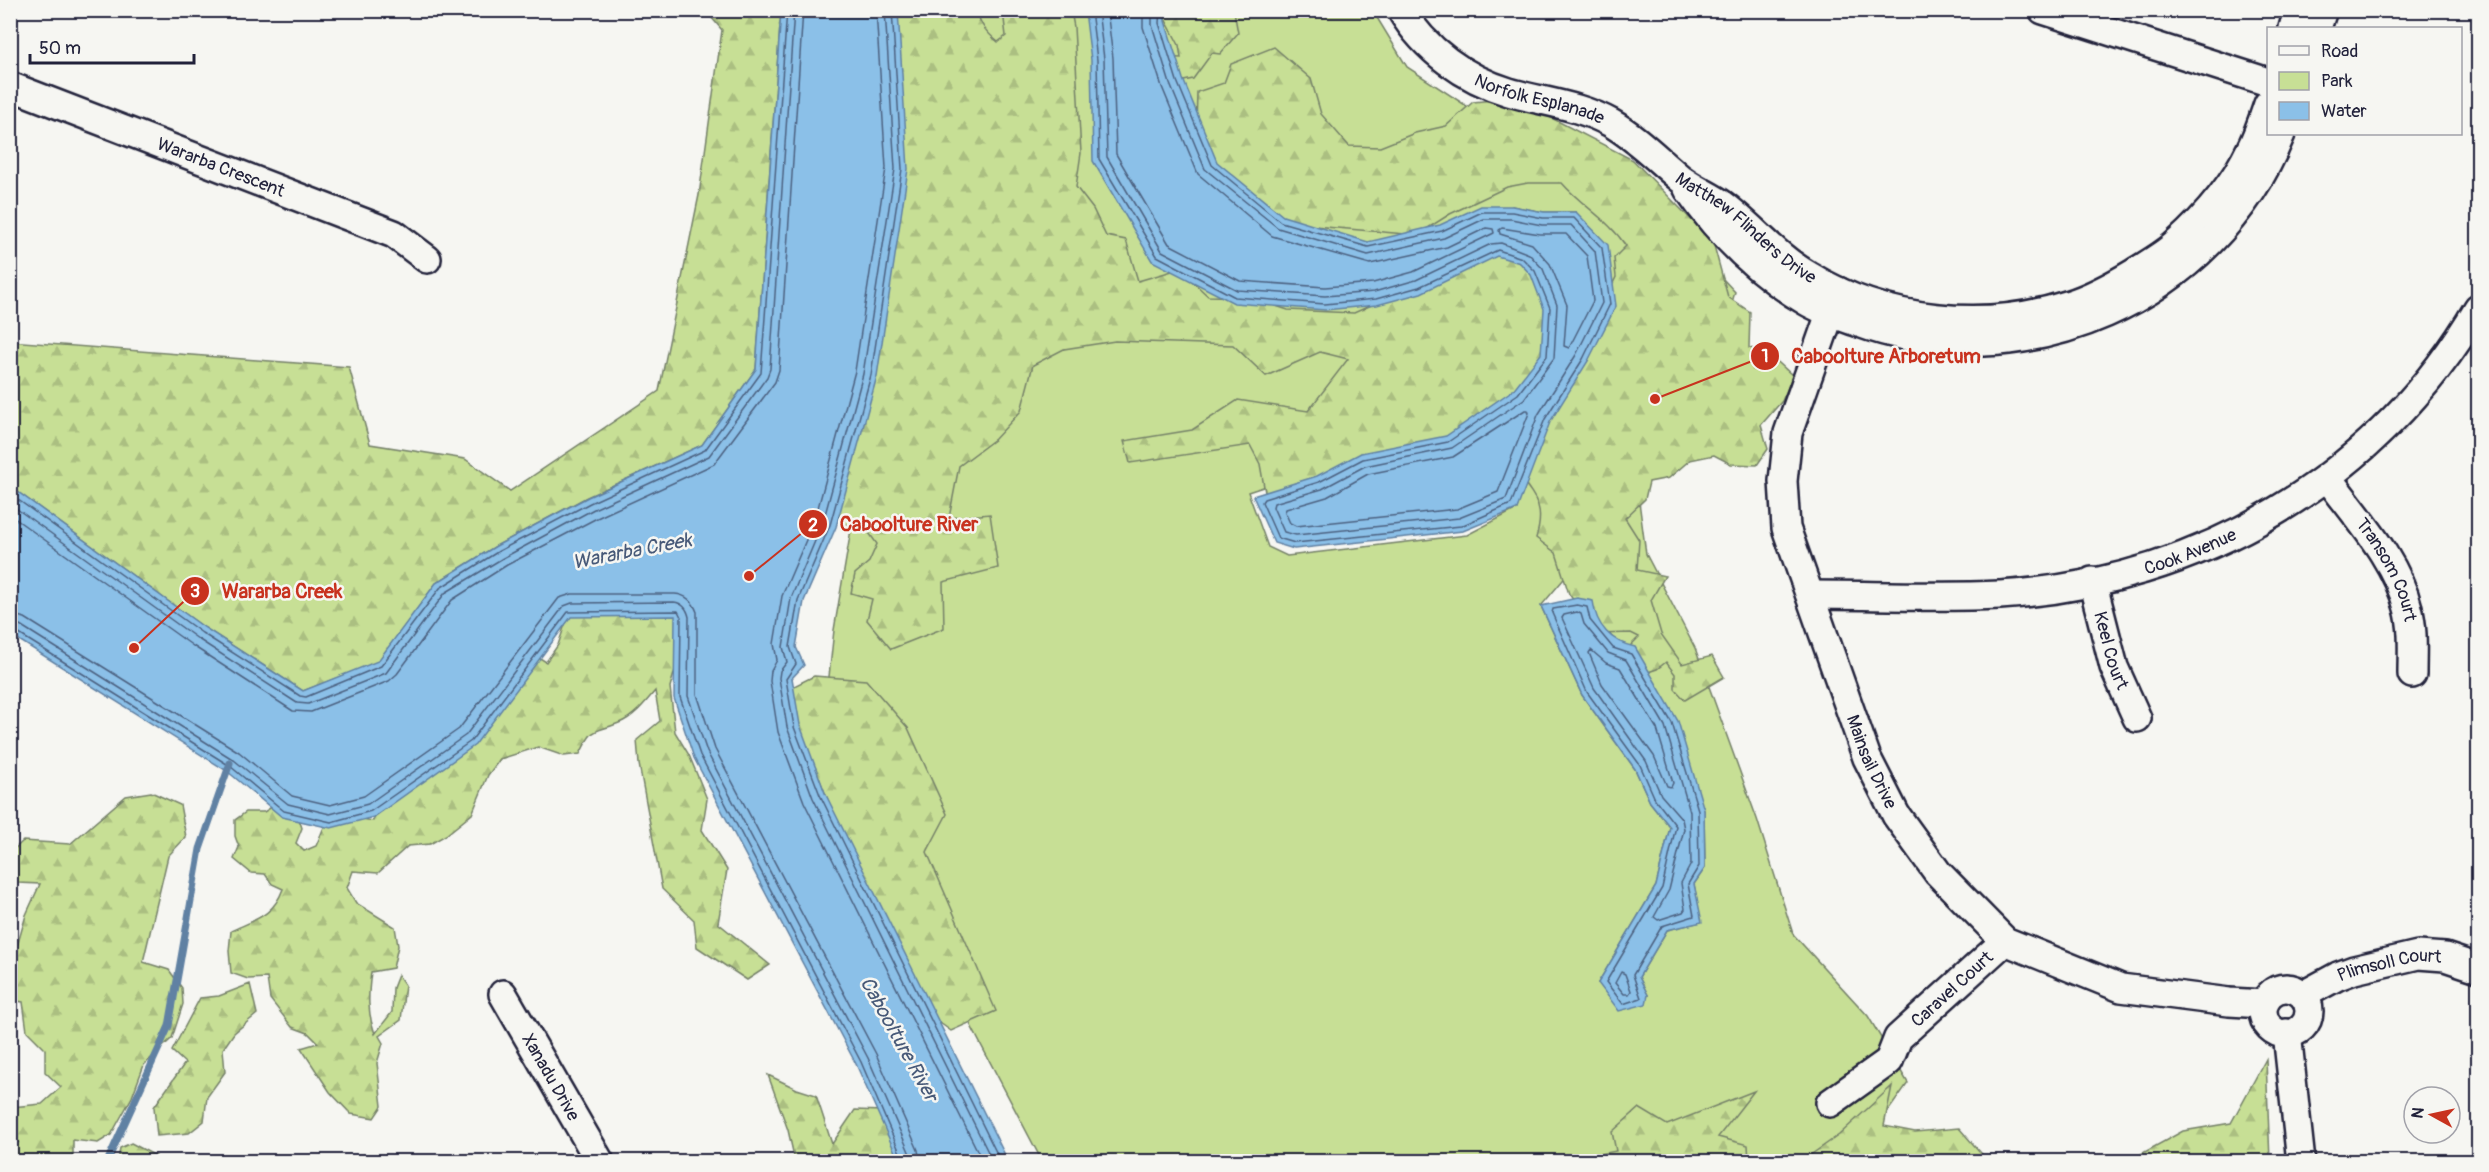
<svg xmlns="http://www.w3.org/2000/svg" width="2489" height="1172" font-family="Pangolin,sans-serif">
  <defs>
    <pattern id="forest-firs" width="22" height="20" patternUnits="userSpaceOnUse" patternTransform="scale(1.5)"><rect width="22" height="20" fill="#c7df95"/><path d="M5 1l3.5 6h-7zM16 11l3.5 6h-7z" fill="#abbf81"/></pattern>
  </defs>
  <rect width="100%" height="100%" fill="#f6f6f2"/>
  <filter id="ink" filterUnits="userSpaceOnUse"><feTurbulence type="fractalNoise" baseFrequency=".0167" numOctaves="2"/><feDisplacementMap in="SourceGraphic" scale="12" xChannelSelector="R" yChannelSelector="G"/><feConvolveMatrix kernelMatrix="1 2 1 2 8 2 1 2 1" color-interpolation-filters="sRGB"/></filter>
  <g filter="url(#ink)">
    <path fill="#c7df95" stroke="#748068" stroke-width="1.5" fill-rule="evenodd" d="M898 11H1373L1407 67 1485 118 1605 152 1735 292 1729 313 1634 464 1646 554 1695 648 1757 819 1793 934 1868 1016 1908 1083 1853 1161H1042L822 742 834 630 877 376ZM1512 206 1544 212H1576L1517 509 1467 535 1287 556 1268 547 1248 492 1312 471ZM1574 567 1595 617 1618 644 1635 648 1704 810 1705 868 1694 884 1701 922 1667 930 1639 977 1648 995 1598 983 1656 886 1670 827 1650 802 1635 769 1582 695 1541 606Z"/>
    <path fill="url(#forest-firs)" stroke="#748068" stroke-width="1.5" d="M706 11H781L756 369 702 445 587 497 496 546 436 583 378 662 303 691 205 628 11 487 10 341 349 367 370 444 465 459 510 491 659 391 699 195 722 30Z
      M863 11H977C980 25 987 33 998 42L1006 36 1003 11H1071L1074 27 1081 153 1076 187 1093 209 1106 236 1126 240 1138 281 1179 269 1208 296 1248 297 1288 310 1354 313 1476 258 1526 247 1565 309 1532 384 1458 438 1266 498 1260 464 1250 445 1130 463 1124 441 1192 430 1238 400 1308 411 1348 359 1320 352 1266 376 1233 345 1115 341 1064 349 1033 365 1021 411 995 439 959 466 949 518 990 514 998 568 943 582 944 628 891 649 867 620 872 599 851 593 855 574 869 562 877 544 867 530 845 524 827 500Z
      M1161 11H1234L1238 33 1220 54 1212 53 1193 79 1170 84 1159 57 1181 58 1179 45Z
      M1274 47 1311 79 1321 114 1349 146 1380 147 1415 133 1446 126 1473 102 1493 100 1540 112 1633 160 1713 242 1728 297 1750 312 1749 348 1767 352 1793 376 1782 401 1761 425 1768 449 1757 465 1731 464 1714 455 1690 460 1669 478 1649 482 1645 499 1625 518 1639 540 1637 570 1665 576 1651 600 1661 634 1682 664 1712 656 1724 677 1685 700 1675 689V674L1666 662 1657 669 1639 675 1624 652 1639 637 1631 633 1597 634 1569 594 1556 553 1536 538C1545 508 1537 499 1519 476L1616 277 1614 258 1626 246C1609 220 1582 206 1562 183H1528L1507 187 1450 214 1417 235 1291 224 1203 155 1196 128 1197 92 1224 83 1231 64Z
      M685 604 682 646 670 687 675 732 689 755 707 799 702 830 727 870 718 923 770 965 747 980 697 947 694 920 662 889 639 764 637 740 660 721 655 691C646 702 633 718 619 723 592 734 594 725 580 754L564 756 538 747 500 759 488 775 472 814 446 835 430 844 408 846 378 873 353 871 347 888 356 903 395 927 398 946 393 968 371 972C368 995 367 1012 375 1034L392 1012 393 988 398 975 405 985 401 1020 379 1036 383 1043 377 1063 382 1106 374 1118 351 1114 330 1092 301 1048 318 1043 308 1033 292 1027 270 999 267 978 248 979 231 973 229 951 231 931C256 919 273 916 283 889L272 884 265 874 251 873 234 859 239 847 235 836V820L246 812H264L278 803 297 813 302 828 296 843 304 851 316 846 327 820 352 817 373 821 383 796 529 651 546 662 558 645 571 607Z
      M814 676 866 680 908 728 947 814 927 852 996 1011 951 1031 925 1012 870 904 784 691Z
      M151 792 180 805 186 837 168 856 143 962 169 970 182 988 183 1004 172 1038 144 1065 132 1097 111 1135 98 1143 73 1140V1157L66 1161H11V1140L18 1142 11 1131 12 1107 42 1104 61 1087 45 1072V1049L27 1031 23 1002 11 1000V958L16 950 26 915 40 884 18 883 11 871V852L23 841 70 844 126 796Z
      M250 984 257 1014 234 1033 223 1049 225 1072 207 1097 204 1121 189 1133 157 1136 154 1107 185 1063 172 1051 200 998 219 996Z
      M2266 1059 2270 1161H2139L2141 1154 2183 1131 2231 1123Z
      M768 1075 797 1089 816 1095 832 1144 855 1110 883 1111 907 1161H795L788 1130Z
      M1892 1086 1884 1126 1915 1132 1959 1128 1988 1161H1802L1839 1135Z
      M1754 1091 1718 1137 1748 1145 1749 1161H1567L1616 1151 1612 1132 1639 1108 1667 1125Z
      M131 1143 156 1156 154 1161H118L120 1148Z"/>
    <path fill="#8bc0e8" stroke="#6181a3" stroke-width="1.5" d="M781 11H898L908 169 877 376 836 527 804 601 796 647 804 665 792 678 800 725 825 793 1008 1161H899L856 1064 694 758 674 698 675 616 571 617 475 745 374 817 331 828 282 817 227 771 11 635V487L205 628 303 691 378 661 436 583 496 546 588 497 702 445 756 369Z
      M1085 11H1165V21L1183 79 1217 162 1283 216 1368 242 1440 225 1481 206H1512L1544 212H1576L1608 245 1616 306 1588 361 1550 422 1517 509 1463 531 1294 549 1274 543 1253 496 1317 476 1361 453 1446 436 1513 390 1541 354 1544 309 1531 275 1520 263 1497 256 1421 293 1377 305 1325 310 1234 303 1152 261 1093 161 1091 60Z
      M1577 598 1593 601C1596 626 1611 642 1635 647L1678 721 1704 810 1705 868 1694 884 1702 922 1667 930 1639 977 1648 995 1646 1004 1619 1011 1598 983 1656 886 1670 827 1650 802 1635 769 1582 695 1541 606Z"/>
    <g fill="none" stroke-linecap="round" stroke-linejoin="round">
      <path stroke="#4c6180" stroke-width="1.5" d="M876 10 886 168 855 371 815 519 782 596 774 644 777 660 771 671 770 681 778 732 804 802 983 1162
        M885 10 895 169 863 374 823 522 791 598 783 647 787 662 780 671 779 678 787 727 813 798 993 1162
        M892 10 902 169 871 375 830 525 798 600 790 647 796 664 786 679 794 727 820 795 1001 1162
        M1091 10 1097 60 1099 159 1157 256 1235 297 1325 304 1376 299 1419 287 1498 250 1522 258 1535 271 1550 308 1547 356 1518 394 1448 442 1363 459 1319 482 1264 499 1262 502 1278 538 1295 543 1461 526 1511 504 1545 419 1583 359 1610 304 1602 248 1574 218H1543L1512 212H1482L1442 231 1368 247 1281 222 1212 165 1177 81 1159 23 1160 10
        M1098 10 1104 59 1107 157 1162 251 1237 290 1325 296 1374 292 1416 280 1491 244 1501 243 1529 254 1543 269 1557 305 1554 358 1524 399 1452 448 1365 466 1322 489 1274 503 1273 507 1284 532 1296 535 1459 518 1506 499 1538 415 1576 355 1602 303 1595 251 1571 225H1542L1511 219H1484L1444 238 1368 255 1278 228 1205 169 1170 84 1152 25V10
        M1107 10 1113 58 1116 154 1169 244 1240 281 1325 287 1373 283 1413 272 1494 233 1493 229 1486 228 1447 247 1370 264 1272 236 1198 174 1162 87 1143 27V10
        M1502 228 1540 234H1566L1587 256 1593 301 1569 348 1564 346 1567 305 1550 264 1532 244 1500 234 1499 230Z
        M1525 410H1528L1529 413 1498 492 1457 509 1296 526 1290 523 1285 512 1286 509 1327 497 1368 474 1453 457Z
        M10 494 202 633 300 696 306 697 381 666 440 588 499 551 590 503 705 450 761 373 787 10
        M10 504 198 639 297 703 308 704 386 673 445 593 503 558 594 509 709 456 767 377 770 369 794 10
        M10 515 193 646 293 711 311 712 389 681 397 674 452 600 507 565 597 518 714 464 775 382 779 370 803 10
        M1577 605 1587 607 1590 620 1613 648 1631 654 1672 723 1698 810 1699 866 1688 884 1694 916 1662 926 1633 975 1641 998 1623 1004 1606 982 1662 888 1676 826 1655 799 1640 765 1587 692 1552 613 1553 609Z
        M1577 612 1581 614 1584 624 1608 653 1626 660 1665 726 1690 812 1691 864 1681 883 1685 909 1683 912 1658 920 1654 917 1669 890 1684 829 1682 819 1661 795 1646 761 1594 688 1562 618 1564 615Z
        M10 614 25 618 239 752 292 796 330 805 364 796 459 729 559 598 572 594H675C686 595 693 601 697 612V694L715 749 876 1054 918 1150 920 1162
        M10 623 20 625 234 760 288 804 330 814 368 804 466 735 564 606 572 603 674 602C682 603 687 608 689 617L688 696 707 752 868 1058 910 1154 911 1162
        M10 631 16 632 230 766 284 811 331 822 371 811 471 741 568 612 678 611 681 617 680 697 700 755 861 1062 904 1162
        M1591 650 1606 663 1620 668 1657 729 1673 783 1671 787 1667 786 1654 756 1602 684 1589 653Z
        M1621 972 1625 974 1631 991 1629 994H1624L1615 983Z"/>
      <path stroke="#6181a3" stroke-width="7" d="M107 1162 169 1026 200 849 230 763"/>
      <g stroke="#22223b" stroke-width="32">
        <g id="minor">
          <path id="s1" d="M1401 10C1425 50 1465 79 1509 92 1543 102 1579 105 1611 123 1637 138 1658 160 1681 179 1694 189 1709 195 1722 204 1752 226 1775 256 1808 275 1884 322 1985 332 2070 304 2092 297 2112 286 2132 274 2146 265 2163 256 2176 244 2205 218 2234 184 2251 148 2258 134 2263 119 2268 104"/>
          <path d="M2043 10 2268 82"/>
          <path d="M2293 28 2298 10"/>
          <path d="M2317 28 2323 10"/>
          <path id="s2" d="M10 86 394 234 427 259"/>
          <path d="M1688 189C1719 234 1758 273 1806 301 1821 310 1839 316 1856 322 2023 384 2215 299 2281 134"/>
          <path id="s3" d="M1838 291 1788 433 1783 481 1786 528 1867 758 1896 815 1938 873 2005 941 2121 988 2229 1002 2264 1004"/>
          <path id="s4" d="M2328 478C2357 518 2396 559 2408 608 2414 630 2412 652 2412 674"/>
          <path id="s5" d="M2092 581 2114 667 2137 718"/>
          <path id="s6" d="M1810 595C1873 595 1937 598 2000 595 2198 583 2378 479 2478 308"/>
          <circle cx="2286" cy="1011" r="23"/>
          <path id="s7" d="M503 994 600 1162"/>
          <path id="s8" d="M2303 995 2338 976 2354 970 2418 955 2445 957 2478 968"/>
          <path d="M2287 1033 2301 1162"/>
          <path id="s9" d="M1830 1103 1889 1061 1898 1038 2005 941"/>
        </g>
      </g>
      <use href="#minor" stroke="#f6f6f2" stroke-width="27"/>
    </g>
  </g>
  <g text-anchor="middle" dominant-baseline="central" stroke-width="5" stroke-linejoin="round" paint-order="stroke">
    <g font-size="18" fill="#22223b" stroke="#f6f6f2">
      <text stroke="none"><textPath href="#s1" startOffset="170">Norfolk Esplanade</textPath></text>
      <text stroke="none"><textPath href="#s2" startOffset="226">Wararba Crescent</textPath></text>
      <text stroke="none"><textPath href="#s1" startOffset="417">Matthew Flinders Drive</textPath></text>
      <text stroke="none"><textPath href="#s6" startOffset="386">Cook Avenue</textPath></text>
      <text stroke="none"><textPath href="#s4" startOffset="110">Transom Court</textPath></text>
      <text stroke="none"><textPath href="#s5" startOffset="72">Keel Court</textPath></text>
      <text stroke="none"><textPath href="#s3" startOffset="495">Mainsail Drive</textPath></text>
      <text stroke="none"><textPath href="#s8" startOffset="93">Plimsoll Court</textPath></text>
      <text stroke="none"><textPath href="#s9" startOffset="170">Caravel Court</textPath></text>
      <text stroke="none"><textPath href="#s7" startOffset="96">Xanadu Drive</textPath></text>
    </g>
    <g font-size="20" font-style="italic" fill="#475978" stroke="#f6f6f2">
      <text transform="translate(632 551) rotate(-11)">Wararba Creek</text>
      <text transform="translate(899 1039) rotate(61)">Caboolture River</text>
    </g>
  </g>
  <path fill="none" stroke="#c8321e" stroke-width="2" d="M1655 399L1765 356M749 576L813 524M134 648L195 591"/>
  <g fill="#c8321e" stroke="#f6f6f2" stroke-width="2">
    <circle cx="1655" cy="399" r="6"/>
    <circle cx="749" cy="576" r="6"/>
    <circle cx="134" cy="648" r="6"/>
    <circle cx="1765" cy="356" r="15"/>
    <circle cx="813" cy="524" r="15"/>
    <circle cx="195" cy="591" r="15"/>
  </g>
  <g font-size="18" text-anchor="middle" font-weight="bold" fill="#fff">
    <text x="1765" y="362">1</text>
    <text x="813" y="531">2</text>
    <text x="195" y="597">3</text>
  </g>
  <g font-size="20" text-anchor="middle" font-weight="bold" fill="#c8321e" stroke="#f6f6f2" stroke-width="5" stroke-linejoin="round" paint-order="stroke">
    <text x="1886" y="363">Caboolture Arboretum</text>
    <text x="909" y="531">Caboolture River</text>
    <text x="282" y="598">Wararba Creek</text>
  </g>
  <rect width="2489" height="1172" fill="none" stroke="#f6f6f2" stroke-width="36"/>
  <rect x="18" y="18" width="2453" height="1136" fill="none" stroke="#22223b" stroke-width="2" filter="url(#ink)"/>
  <rect x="2267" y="27" width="195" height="108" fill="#f6f6f2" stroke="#a1a1a9" stroke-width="1.5"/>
  <rect x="2279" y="46" width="30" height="9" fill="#f6f6f2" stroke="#a1a1a9" stroke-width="1.5"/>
  <text x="2321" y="57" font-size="18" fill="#22223b">Road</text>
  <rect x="2279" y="72" width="30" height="18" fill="#c7df95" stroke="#a1a1a9" stroke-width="1.5"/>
  <text x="2321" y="87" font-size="18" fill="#22223b">Park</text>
  <rect x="2279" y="102" width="30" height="18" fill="#8bc0e8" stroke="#a1a1a9" stroke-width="1.5"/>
  <text x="2321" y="117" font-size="18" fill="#22223b">Water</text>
  <g transform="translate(2432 1115) rotate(278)"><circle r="28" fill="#f6f6f2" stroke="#a1a1a9" stroke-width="1.5"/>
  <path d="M0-4.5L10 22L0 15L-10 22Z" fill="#c8321e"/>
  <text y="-9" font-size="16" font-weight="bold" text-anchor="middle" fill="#22223b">N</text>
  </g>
  <path d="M30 54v9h164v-9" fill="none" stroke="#22223b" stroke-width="3"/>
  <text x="39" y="54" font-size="18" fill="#22223b" stroke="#f6f6f2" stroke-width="4.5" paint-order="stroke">50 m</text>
</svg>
